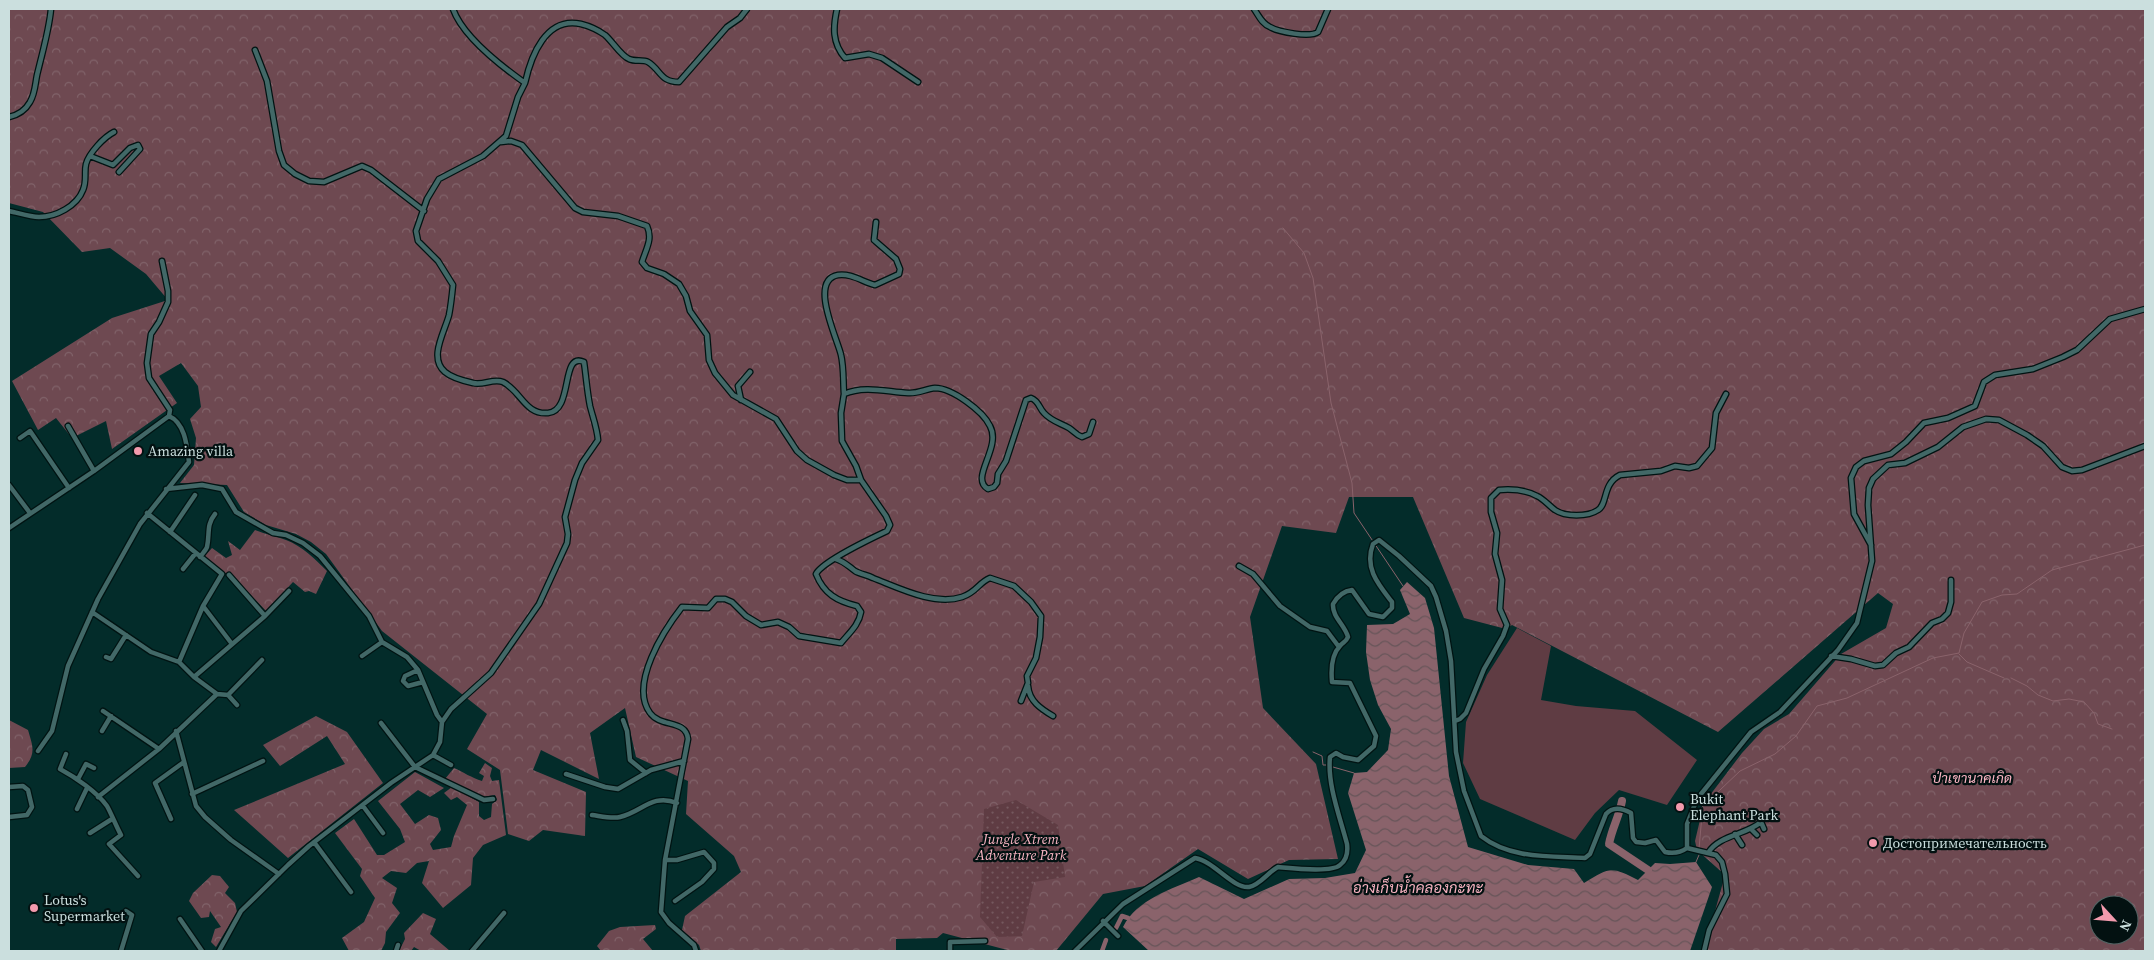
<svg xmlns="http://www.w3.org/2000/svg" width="2154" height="960" font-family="'Source Serif 4',Sarabun,serif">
  <defs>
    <pattern id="forest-crowns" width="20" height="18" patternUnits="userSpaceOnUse" patternTransform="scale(1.25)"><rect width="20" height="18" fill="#6e4951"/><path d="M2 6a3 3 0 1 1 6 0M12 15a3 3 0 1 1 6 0" fill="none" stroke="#81636a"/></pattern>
    <pattern id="park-dots" width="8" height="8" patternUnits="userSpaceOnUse" patternTransform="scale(1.25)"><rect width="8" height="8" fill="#5f3c43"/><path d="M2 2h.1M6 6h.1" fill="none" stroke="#75585e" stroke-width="1.8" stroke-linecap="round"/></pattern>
    <pattern id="water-waves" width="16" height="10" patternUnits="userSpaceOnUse" patternTransform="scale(1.25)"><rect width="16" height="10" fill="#8a636b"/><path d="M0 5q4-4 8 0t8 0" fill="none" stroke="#675559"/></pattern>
  </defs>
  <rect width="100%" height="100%" fill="#032c2a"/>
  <path fill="#5f3c43" d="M1517 628 1551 646 1541 700 1576 706 1635 711 1697 760 1667 805 1619 790 1595 813 1575 840 1480 799 1463 763 1466 722 1487 675Z"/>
  <path fill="url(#forest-crowns)" fill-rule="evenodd" d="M9 9H2145V951H1704L1725 875 1697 850 1695 841 1704 803 1742 753 1764 729 1789 714 1841 654 1886 628 1893 604 1878 593 1718 732 1512 625 1506 629 1464 618 1413 497H1349L1336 533 1282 526 1250 617 1263 708 1316 764 1338 859 1289 860 1248 879 1198 849 1145 886 1103 894 1056 951H1011L943 933 937 938 896 939V951H701L699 945 682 930 685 916 741 872 734 856 686 814 688 781 636 757 625 708 590 733 599 779 541 750 533 770 586 792 585 836 543 830 529 841 508 834 500 770 467 749 487 714 382 631 326 554 311 542 296 534 266 525 244 512 227 485 180 483 194 465 196 438 190 419 201 407 198 386 181 363 159 376 177 403 112 449 106 421 72 438 56 418 38 430 12 381 112 318 168 300 146 274 110 248 82 252 43 212 9 203ZM2099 905H2129V935H2099Z
    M255 530C265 534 275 536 286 540 302 546 315 559 327 571L316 594 309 591 305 592 293 582 266 611 230 573H225L204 557 212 548 226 558 232 555 228 541 240 550Z
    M316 716 347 732 383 783 288 858 234 810 345 764 327 736 280 766 263 745Z
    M9 720 28 730C33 747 36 753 25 767L9 768Z
    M485 763 492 768 490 776 492 781 499 780 506 835 483 845 473 858 471 885 443 908 422 883 429 861 417 863 406 873 391 871 382 878 397 888 392 903 400 913 386 932 385 943 381 951H349L342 938 364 922 375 898 360 876 362 869 335 833 354 819 377 855H384L405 842 400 829 378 801 415 772 444 788 430 797 418 790 400 804 415 824 429 815 438 818 441 830 430 844 433 850 451 847 454 836 467 805 457 797 451 800 444 793 452 787 479 802V816L484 820 491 817 492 804 497 800 495 795 482 797 445 779 454 768C463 772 472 778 482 781L484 776 479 773Z
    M212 875 220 876 229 887 225 893 235 903 237 912 216 947 211 942 215 929 221 927 210 911 209 917 201 918 189 901 193 893Z
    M423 913 436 919 430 934 450 951H421L414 947 411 951H399L405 939 404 933Z
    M655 925 656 929 643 939 653 951H601L597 946 609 931 620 927Z"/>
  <path fill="url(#park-dots)" d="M1016 800 1058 825 1065 877 1034 882 1022 936 997 937 980 917 984 809Z"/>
  <path fill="url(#water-waves)" d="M1407 582 1425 598 1434 628 1449 776 1468 847 1528 865 1574 869 1584 883C1610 867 1611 866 1638 880L1655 863 1670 864 1696 862 1712 887 1690 951H1149L1123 927C1137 899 1172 889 1199 877L1244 899 1289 879 1325 878 1355 873 1366 850 1348 793 1354 773 1367 772 1388 750 1391 729 1378 705 1370 680 1366 652 1367 625 1393 624 1410 614 1400 590Z"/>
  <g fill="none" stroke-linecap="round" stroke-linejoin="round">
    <path stroke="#8a636b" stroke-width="1" d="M1283 228 1304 253 1313 278 1331 403 1352 483 1354 513 1403 586
      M1959 654 1967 662 2004 678
      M2011 678 2027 686 2038 695 2053 701 2069 699 2084 702 2094 713 2098 724 2112 729
      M1313 752 1322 756 1323 765H1326
      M1333 767 1354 773
      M1701 811V808L1740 771 1775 754 1796 736 1817 706 1847 698 1933 658 1959 653 1964 633 1982 602 2002 595 2017 594 2052 570 2145 545
      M1699 849 1702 815
      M1696 862 1699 855"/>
    <path stroke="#8a636b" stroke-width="4.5" d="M1116 928 1122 916 1128 918
      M1102 951 1106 940"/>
    <path stroke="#8a636b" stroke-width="8" d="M1622 801C1619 817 1612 828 1609 844L1648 870"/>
    <g stroke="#001312" stroke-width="7">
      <path id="minor" d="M837 9C833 27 832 43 845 58L869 54 882 58 918 82
        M1254 9C1259 16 1262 24 1270 27 1279 32 1310 38 1318 32L1328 9
        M255 50 267 81 279 151 284 165 295 174 309 181 324 182 362 166 371 170 424 211
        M525 83C531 56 546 16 581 24 589 26 598 30 605 35 613 42 621 56 629 59 635 62 643 59 648 62 661 70 660 82 679 82L727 27 740 18 747 9
        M9 117C18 115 25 111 30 102 36 92 35 81 38 71 43 50 49 30 51 9
        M501 142 511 141 522 145 575 208 583 212 618 216 647 226C653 239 646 249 642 262L647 268 664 274 679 284 686 296 690 311 707 335 709 360 715 373 733 395 776 419 797 451 807 460 834 475 847 480H861
        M90 156 113 165 130 148 138 145 140 149 119 172
        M9 211C19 213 29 217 39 217 56 217 77 206 83 190 87 181 84 172 86 164 89 153 104 137 114 132
        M162 261 168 291V302L159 322 151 334 147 363 149 378 170 410 169 416
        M844 394C843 381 844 368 841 355 838 340 808 280 838 275 851 273 863 282 875 285L899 274 900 269 896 259 874 240 876 222
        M741 400 738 386 750 372
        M68 426 94 471
        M20 438 30 431 69 488
        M9 485 30 513
        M166 489 202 485 222 489 236 512 273 533 286 535 303 543 320 556 369 616 382 642 407 657 418 670 437 715 442 722
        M147 513 222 574 203 606 179 662 194 677
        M9 528 94 471 169 416C185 423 187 446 189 462L140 524 98 599 68 666 52 731 38 751
        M170 532 195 495
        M1871 545 1854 514 1851 478 1856 467 1864 461 1891 454 1906 442 1924 423 1948 418 1975 406 1984 382 1995 375 2033 369 2063 357 2077 350 2110 319 2145 309
        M200 557C202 554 206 550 207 547 210 534 206 525 215 514
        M836 559C845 562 848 566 855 571 860 574 867 575 873 578 899 588 934 606 962 597 977 592 978 583 990 578L1014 586 1031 602 1041 616 1040 637 1036 658 1027 676 1028 683 1021 701
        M1239 566 1253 574 1280 606 1310 627 1327 631 1339 647
        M183 569 195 554
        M229 575 265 616
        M203 606 232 644
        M92 612 151 652 179 662
        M362 656 382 642
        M1831 656 1851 659 1875 666 1883 665 1896 653 1909 647 1932 623 1942 619 1948 613 1951 602V580
        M106 657 111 659 126 635
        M418 670 405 676 403 681 408 686 423 682
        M1028 686C1029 701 1041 709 1053 716
        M217 694 228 695 262 660
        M228 695 237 705
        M103 711 159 749
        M623 720 627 731 630 760 646 773
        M1455 721 1460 719 1466 713 1484 669 1503 636 1507 625 1500 609 1502 580 1495 554 1497 533 1491 512V498L1499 490C1511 489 1526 490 1537 496 1544 499 1549 506 1555 510 1565 517 1588 517 1598 510 1608 504 1602 484 1620 475L1661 471 1675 466 1689 468 1697 466 1712 448 1716 413 1726 394
        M381 723 415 767 484 800 493 799
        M102 731 111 716
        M176 731 196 806 205 817 231 840 279 874
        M66 754 60 769C75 777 97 792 107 806 112 815 116 826 121 835L109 844 138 876
        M433 755 451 765
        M566 774 605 787 618 789 651 770 684 761
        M78 779 86 764 94 768
        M9 787 23 786 28 790 32 807 27 815 9 817
        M192 794 263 761
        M98 797 159 749 217 694 194 677 265 616 289 591
        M363 806 383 833
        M77 809 87 788
        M592 815C600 816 612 819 620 817 642 812 652 793 677 803
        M171 819 155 783 184 762
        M1751 829 1757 835
        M90 833 112 819
        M1735 834 1742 845
        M314 842 351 892
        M1687 848V824L1697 799 1751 732 1780 712 1838 650 1857 623 1872 561 1868 505 1869 488 1873 479 1888 465 1905 463 1938 447 1963 427 1986 419 1999 420 2027 435 2043 446 2062 467 2072 471 2082 470 2145 446
        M1708 853C1719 835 1746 835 1761 822L1764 829
        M665 860H677L704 852 714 863V869L702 882 675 901
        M180 919 202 951
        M1103 921 1118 936
        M121 951 132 915 126 911
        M219 951 241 911 288 865 309 846 391 783 433 755 440 742 442 722 451 709 491 673 539 604 567 543 568 534 565 517 575 480 582 463 598 440C597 428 593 418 590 406 587 391 586 376 584 362 560 351 574 411 548 413 525 415 521 391 503 382 493 378 483 386 473 383 464 381 452 378 445 372 428 358 445 331 449 315 451 305 452 295 453 285L438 261 418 241 416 231 427 199 439 179 483 156 506 136 518 97 525 83C501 66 463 37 453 9
        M396 951 398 945
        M472 951 504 913
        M696 951 694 945 669 923 661 912 665 860 688 739C686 719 661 728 650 713 629 684 664 630 682 607L708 608 716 599H725L732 602 746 616 761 625 778 622 789 627 799 636 841 643C849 633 859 625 861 612L857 606C837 601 824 594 816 574 822 562 872 538 887 531L890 525 886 516 861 480 856 466 842 441 841 413 844 394C865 385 887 392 908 393 917 394 926 389 935 388 952 388 983 411 990 426 1002 448 969 478 988 489L994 487 997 483 998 474 1006 461 1026 400 1031 398C1039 401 1039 408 1044 413 1051 421 1060 423 1069 428 1074 431 1076 435 1082 437L1089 434 1093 422
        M950 951V942L985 941
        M1075 951 1123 904 1195 858C1214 861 1233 889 1249 887 1260 885 1268 872 1278 867 1290 868 1332 873 1340 865 1347 860 1348 852 1347 844 1340 817 1327 784 1330 757L1336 753 1343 757 1358 760 1374 746 1376 736 1350 683 1332 682C1331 671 1331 655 1340 646 1343 642 1346 642 1348 637 1345 625 1332 617 1333 604 1337 597 1344 591 1352 590L1369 614 1383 617 1392 608V602C1378 584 1364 568 1373 544L1379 540 1399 556 1431 586 1436 597 1446 631 1451 661 1456 752 1464 791 1481 836C1510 859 1550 856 1585 858L1590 854 1606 814C1613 806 1622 808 1631 813L1633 838 1636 842 1645 843 1656 840 1665 852C1674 854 1680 853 1687 848L1716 855 1722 862 1725 874 1727 894 1709 930 1704 951"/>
    </g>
    <use href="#minor" stroke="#426867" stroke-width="4.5"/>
  </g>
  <g fill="#f29aad" stroke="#031111" stroke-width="2">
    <circle cx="138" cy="451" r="5"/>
    <circle cx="1680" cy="807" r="5"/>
    <circle cx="1873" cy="843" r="5"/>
    <circle cx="34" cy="908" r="5"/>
  </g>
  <g text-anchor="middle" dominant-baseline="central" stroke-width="4.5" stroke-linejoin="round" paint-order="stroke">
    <g font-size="14" fill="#cbdfde" stroke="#031111" text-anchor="start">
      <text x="148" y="451">Amazing villa</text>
      <text x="1690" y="799">Bukit<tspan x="1690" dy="16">Elephant Park</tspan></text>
      <text x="1883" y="843">Достопримечательность</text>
      <text x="44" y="900">Lotus's<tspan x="44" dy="16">Supermarket</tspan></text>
    </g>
    <g font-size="14" font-style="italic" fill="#fab5c3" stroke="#031111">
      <text x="1972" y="778">ป่าเขานาคเกิด</text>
      <text x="1021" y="839">Jungle Xtrem<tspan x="1021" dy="16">Adventure Park</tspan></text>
    </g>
    <g font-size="15" font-style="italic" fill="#f6b1bf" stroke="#031111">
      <text x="1418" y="887">อ่างเก็บน้ำคลองกะทะ</text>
    </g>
  </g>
  <rect width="2154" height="960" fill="none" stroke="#cbdfde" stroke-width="20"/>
  <g transform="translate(2114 920) rotate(116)"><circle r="24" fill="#031111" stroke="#536363"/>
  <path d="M0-4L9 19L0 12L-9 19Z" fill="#f29aad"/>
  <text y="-8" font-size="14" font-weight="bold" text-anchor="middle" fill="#cbdfde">N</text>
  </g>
</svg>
